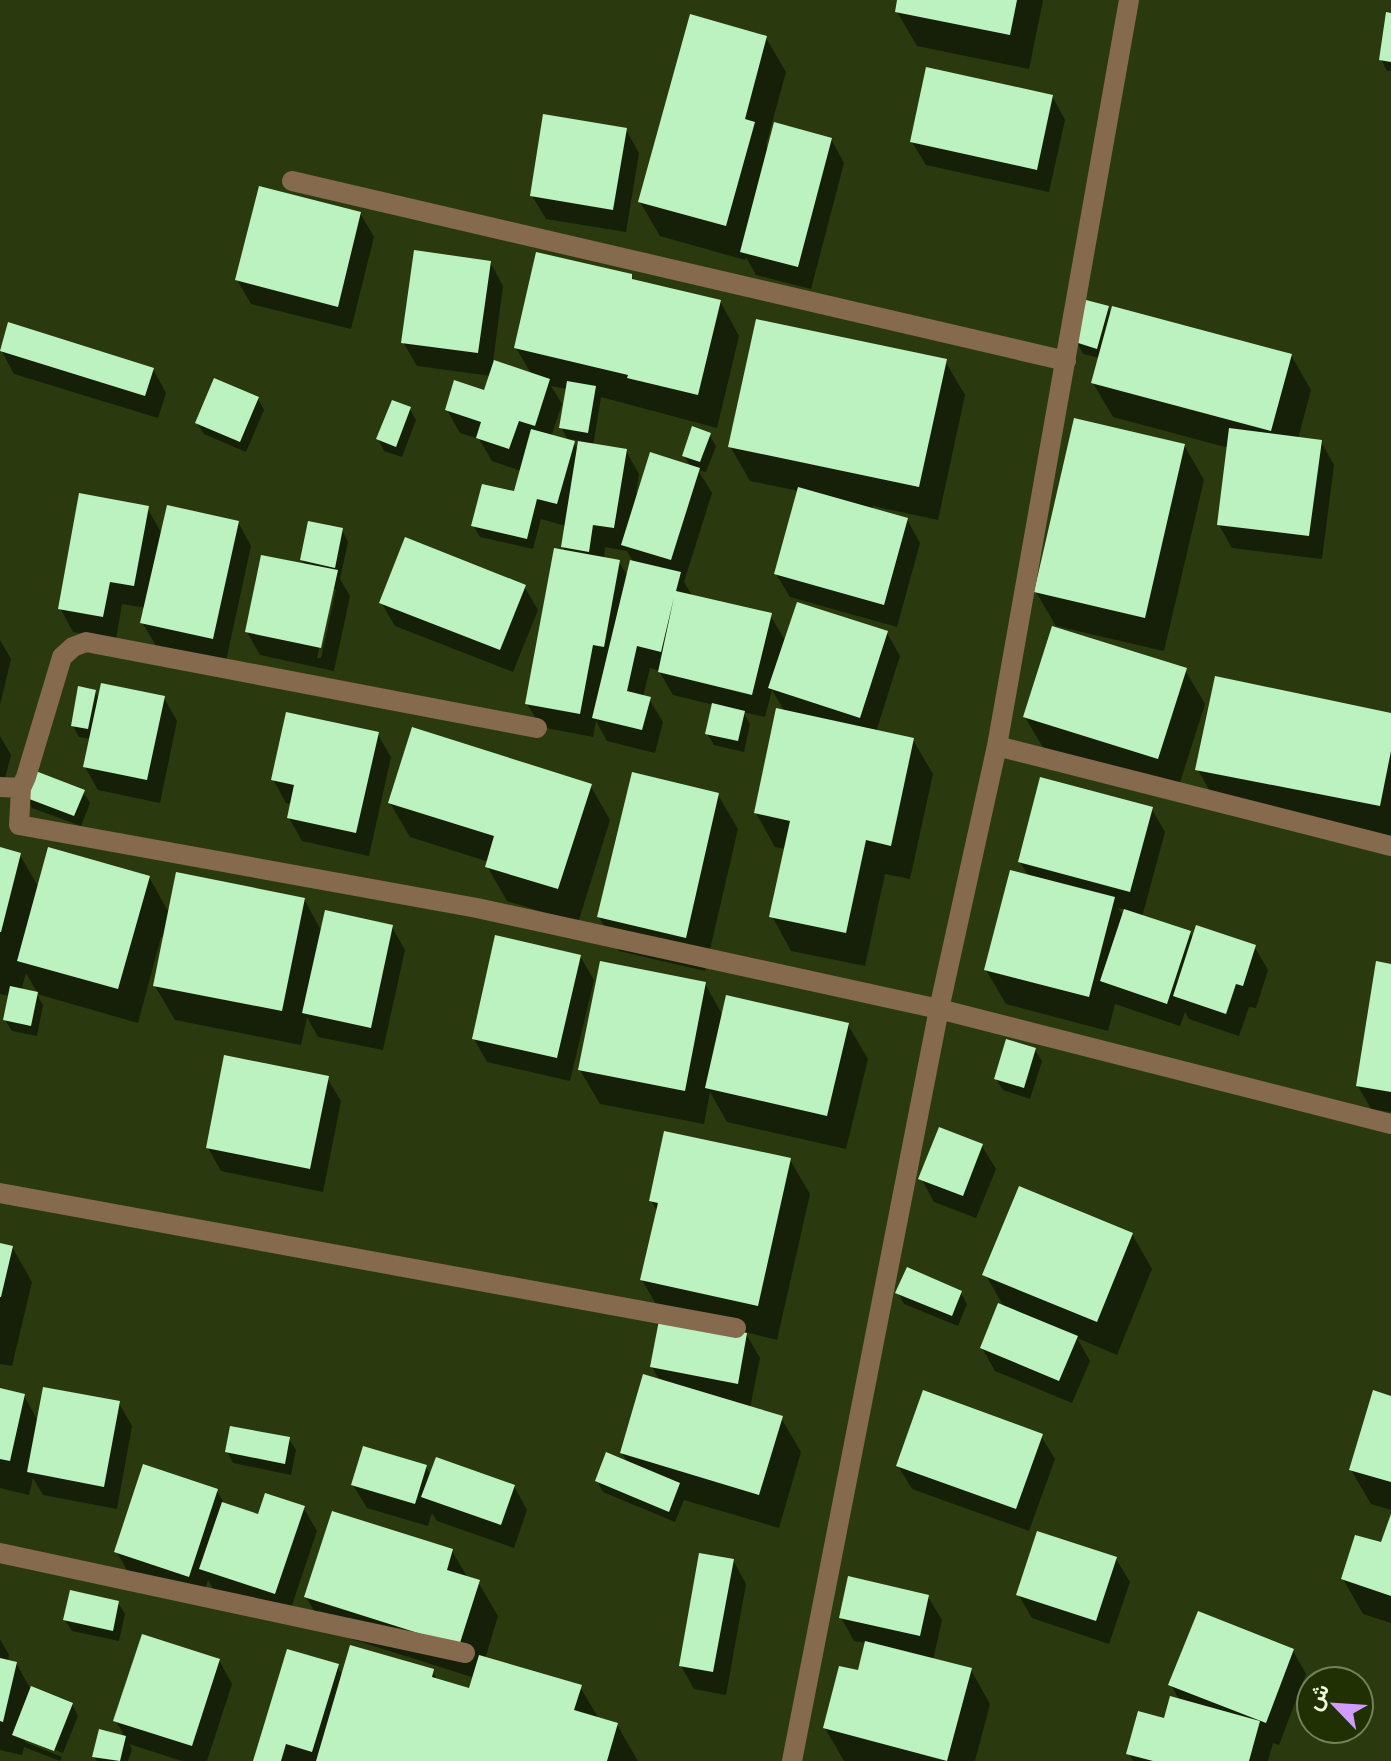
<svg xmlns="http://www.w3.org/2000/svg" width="1391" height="1761" font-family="'Work Sans',Vazirmatn,sans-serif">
  <rect width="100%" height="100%" fill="#2a3a0e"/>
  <path fill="#0007" fill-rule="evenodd" d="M899 0H1043L1029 69 917 46 897 12Z
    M1391 15V71H1387L1381 59Z
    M766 38 786 72 766 145 769 150 831 139 844 163 811 289 756 275 746 257 745 260 660 236 640 202Z
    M1052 96 1065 120 1049 192 926 165 912 142Z
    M626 130 639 153 626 232 546 219 532 196Z
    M360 213 374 237 351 329 251 304 237 280Z
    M490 262 503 286 493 362 532 375 516 348 631 276 634 281 720 301 739 336 717 428 601 397 593 446 626 451 639 474 636 493 639 494 691 467 684 456 709 434 716 446 706 472 698 470 712 493 684 582 693 597 770 615 786 642 887 633 900 656 876 732 913 740 933 774 910 879 885 874 865 966 791 951 772 916 786 849 775 847 756 813 785 712 772 690 765 717 743 712 750 724 744 752 714 745 707 733 714 705 673 695 659 671 650 668 643 697 649 699 663 722 655 753 607 741 596 721 593 737 541 727 527 704 566 552 563 547 566 526 541 519 533 549 480 537 473 525 518 496 521 471 492 461 479 439 460 433 447 410 485 392 491 376 417 366 403 342ZM551 386 567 389 561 427 569 442 551 437 562 404ZM571 439 580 441 579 452ZM605 547 627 551 632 560 628 577 619 562 604 559Z
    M1108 308 1112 315 1291 355 1311 390 1298 439 1321 442 1334 465 1322 559 1232 548 1219 525 1229 448 1113 417 1093 383 1100 358 1083 354 1077 342Z
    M1 350 153 369 166 393 158 418 14 374Z
    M945 361 965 395 938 520 873 506 872 510 907 519 920 543 897 627 790 597 776 574 799 491 750 481 730 446Z
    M258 399 264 410 246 452 204 434 197 423Z
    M410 409 416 420 402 457 384 451 378 439Z
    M1184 445 1204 480 1164 651 1056 626 1036 592Z
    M147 508 162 534 238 522 251 546 226 661 156 646 142 622 146 608 122 604 116 639 73 632 60 608Z
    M342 530 348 542 340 579 350 596 334 671 260 655 247 632 306 566 302 560ZM332 589H336L321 658H317Z
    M524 586 538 610 513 672 395 626 381 602Z
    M0 640 11 659 0 705Z
    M1185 670 1205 704 1177 792 1045 751 1025 717Z
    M95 691 99 700 164 698 177 721 160 803 98 790 85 767 91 739 79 737 73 726Z
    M1391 715V838L1217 804 1198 770Z
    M377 733 391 757 369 856 302 841 289 818 292 804 286 803 273 779Z
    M0 736 11 755 2 790H0Z
    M590 785 610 820 578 923 507 901 487 866 489 862 410 837 390 803Z
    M83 792 90 803 81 826 32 808 26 796Z
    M718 795 738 829 705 971 619 951 599 917Z
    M1151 808 1165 832 1142 917 1190 933 1194 940 1254 946 1268 970 1256 1008 1249 1007 1239 1036 1189 1019 1185 1012 1180 1026 1115 1004 1108 1031 1006 1004 986 970 1029 877 1020 862ZM1118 908 1126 910 1124 917Z
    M0 849 20 855 39 888 149 877 169 913 304 899 322 932 392 927 405 950 383 1050 318 1037 307 1017 301 1045 175 1020 155 986 165 938 161 937 138 1023 37 994 43 1005 37 1036 12 1031 5 1020 10 996 0 994ZM26 973 38 994 21 991Z
    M580 956 594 980 570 1081 487 1062 474 1039Z
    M1391 966V1112L1371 1109 1358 1086Z
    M705 984 723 1016 848 1025 868 1059 846 1149 727 1122 710 1092 704 1124 600 1104 580 1070Z
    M1035 1050 1042 1061 1030 1099 1003 1090 996 1079Z
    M327 1078 341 1101 323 1192 221 1171 208 1148Z
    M982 1146 996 1169 976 1218 934 1202 921 1178Z
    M790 1160 810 1194 777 1340 745 1332 760 1358 750 1408 781 1418 801 1452 779 1528 684 1500 675 1522 603 1492 597 1481 628 1463 622 1453 660 1381 652 1367 664 1318 642 1280 658 1213 651 1200Z
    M1132 1234 1152 1269 1117 1355 1077 1338 1090 1361 1072 1403 995 1371 982 1348 1004 1307 985 1274Z
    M0 1245 12 1247 32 1282 12 1366 0 1364Z
    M898 1293H961L967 1304 958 1326 904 1304Z
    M0 1390 24 1396 38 1421 119 1403 132 1426 117 1509 43 1495 33 1478 29 1495 0 1488Z
    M1391 1398V1510L1371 1504 1351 1470Z
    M1041 1436 1055 1459 1029 1531 912 1489 898 1466Z
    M289 1439 296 1450 291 1475 233 1463 227 1451Z
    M426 1467 431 1476 514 1486 527 1510 514 1548 437 1521 432 1513 428 1526 367 1508 353 1485Z
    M217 1491 225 1505 259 1517 303 1507 317 1531 288 1617 215 1592 208 1580 202 1599 130 1575 116 1551Z
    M1391 1519V1623L1363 1614 1343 1579 1382 1545Z
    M452 1551 468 1578 478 1582 498 1616 485 1659 580 1687 599 1719 617 1725 638 1761H255L337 1666 343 1676 432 1671 438 1681 471 1691 475 1678 326 1631 306 1597Z
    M1116 1559 1130 1582 1109 1644 1032 1618 1018 1594Z
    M733 1560 746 1584 726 1695 694 1689 681 1666Z
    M928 1597 942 1620 933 1660 971 1670 990 1704 975 1761H844L825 1728 859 1673 867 1643 854 1641 841 1617Z
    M118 1603 125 1614 119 1641 72 1631 65 1620Z
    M0 1639 9 1655 8 1661 16 1663 30 1688 72 1704 78 1716 63 1753 25 1738V1742L62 1757 60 1761 24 1747 22 1755 0 1750Z
    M1293 1651 1306 1674 1279 1745 1273 1743 1268 1761H1133L1129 1754 1166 1721 1180 1701 1171 1685Z
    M219 1660 232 1684 207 1761H182L129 1744 132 1749 128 1761H97L94 1757 125 1737 116 1721Z"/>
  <path fill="#bcf2c0" d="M897 0H1017L1010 35 895 12Z
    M1386 12 1391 13V62L1379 60Z
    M690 14 767 36 745 119 755 122 726 226 638 202Z
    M926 67 1053 95 1037 170 910 142Z
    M543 114 627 128 613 210 530 196Z
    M774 122 832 138 798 267 740 252Z
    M259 186 361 212 338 307 235 280Z
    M414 250 491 261 478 353 401 343Z
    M536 252 632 274V279L721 300 698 395 627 378 628 375 514 348Z
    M1086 300 1109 306 1097 349 1075 342Z
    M1112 306 1292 354 1271 431 1091 383Z
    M756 319 947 359 919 487 728 447Z
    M8 322 154 368 145 396 0 351Z
    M494 360 550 379 535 426 519 421 509 449 476 438 481 422 445 410 454 380 484 390Z
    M214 378 259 397 240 442 195 423Z
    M567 381 596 386 588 433 559 428Z
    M392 400 411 407 396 447 376 439Z
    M1074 418 1185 444 1145 618 1034 592Z
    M692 426 711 433 700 462 682 456Z
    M1229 428 1322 440 1309 536 1217 525Z
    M531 429 575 441 557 504 537 499 527 539 471 526 482 484 514 491Z
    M578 441 627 449 614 528 593 525 589 552 561 547Z
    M650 452 700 468 671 560 621 545Z
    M798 487 908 518 884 605 774 574Z
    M79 493 149 506 134 586 110 582 103 617 58 609Z
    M167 505 239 521 213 639 140 623Z
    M308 521 343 528 335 568 300 560Z
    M405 537 526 585 500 650 379 603Z
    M554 548 620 560 604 647 593 645 580 714 525 704Z
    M261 555 338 570 321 648 245 632Z
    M630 560 681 572 676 591 772 613 752 695 658 672 674 597 661 652 637 646 627 691 651 697 642 730 592 718Z
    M797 602 888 631 860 718 768 688Z
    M1052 626 1187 668 1158 759 1023 717Z
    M1215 676 1391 713V751L1380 806 1195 770Z
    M101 683 165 696 147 780 83 767Z
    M78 686 96 690 88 729 71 726Z
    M712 703 745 711 738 741 705 734Z
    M776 708 914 738 891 846 866 840 846 933 769 917 790 821 754 813Z
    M286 712 379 732 356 833 287 818 294 785 271 780Z
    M412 727 592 784 558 889 485 867 494 836 388 803Z
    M33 770 85 790 74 816 24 797Z
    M632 772 719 793 686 938 597 917Z
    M1040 777 1153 807 1130 892 1018 862Z
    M0 847 21 853 1 932H0Z
    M48 847 150 876 118 989 17 961Z
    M1010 870 1115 897 1089 997 984 970Z
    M176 872 305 898 282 1011 153 986Z
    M1124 909 1191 931 1167 1004 1100 981Z
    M325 910 393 925 371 1028 302 1013Z
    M1196 925 1256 945 1243 986 1236 984 1226 1014 1173 996Z
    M495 935 581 955 557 1058 472 1039Z
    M600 961 706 982 685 1091 578 1070Z
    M1376 961 1391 964V1092L1356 1086Z
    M10 986 38 992 31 1026 3 1020Z
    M726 995 849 1023 827 1116 705 1088Z
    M1006 1039 1036 1048 1024 1088 994 1079Z
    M224 1055 329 1076 310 1169 206 1148Z
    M939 1127 983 1144 963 1196 918 1179Z
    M664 1131 791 1158 758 1306 640 1280 658 1203 649 1201Z
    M1019 1186 1133 1233 1097 1322 982 1275Z
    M0 1243 13 1246 1 1297H0Z
    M907 1267 962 1291 952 1316 895 1293Z
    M998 1303 1078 1336 1059 1381 980 1348Z
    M660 1315 747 1333 738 1384 650 1367Z
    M643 1374 783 1416 759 1495 620 1453Z
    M43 1387 120 1401 104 1487 27 1472Z
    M0 1388 25 1394 10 1461 0 1459Z
    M923 1390 1043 1434 1016 1509 896 1466Z
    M1373 1390 1391 1396V1482L1349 1470Z
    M230 1426 290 1437 285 1464 225 1452Z
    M363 1446 427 1465 415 1504 351 1485Z
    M606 1452 680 1483 669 1512 595 1481Z
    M436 1457 515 1485 501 1525 421 1497Z
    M143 1464 218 1489 189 1577 114 1552Z
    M265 1493 305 1506 275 1594 199 1569 222 1502 258 1514Z
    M332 1511 453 1549 447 1570 480 1580 459 1646 304 1597Z
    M1391 1514V1596L1341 1579 1355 1535 1381 1542Z
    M1037 1531 1117 1557 1096 1621 1016 1595Z
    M699 1553 734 1559 713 1672 679 1666Z
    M848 1576 929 1595 920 1636 839 1618Z
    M70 1590 119 1601 113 1631 63 1620Z
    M1198 1611 1294 1649 1266 1723 1168 1685Z
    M142 1634 220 1659 192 1746 113 1721Z
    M865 1641 972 1668 947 1761 823 1728 839 1666 858 1670Z
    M350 1645 434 1669 432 1677 469 1688 479 1655 582 1685 574 1710 618 1723 607 1761H316Z
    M287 1649 339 1664 312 1752 286 1744 281 1761H253Z
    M0 1658 17 1662 3 1722 0 1721Z
    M31 1686 73 1703 54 1751 12 1735Z
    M1170 1696 1260 1721 1249 1761H1153L1126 1754 1138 1711 1164 1718Z
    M99 1729 126 1736 120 1761 92 1757Z"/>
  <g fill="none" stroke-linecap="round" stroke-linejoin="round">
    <path stroke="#856a4e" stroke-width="20" d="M292 181 1066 361
      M997 746 1391 846
      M0 787 21 788 26 777 62 657 73 647 86 642 537 728
      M21 788 19 825 477 908 939 1009 1391 1124
      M0 1193 736 1328
      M0 1553 465 1653
      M792 1761 939 1009 997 746 1129 0"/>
  </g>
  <g transform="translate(1335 1705) rotate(295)"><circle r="38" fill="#203003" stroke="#72815a" stroke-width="2"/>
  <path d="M0-6L14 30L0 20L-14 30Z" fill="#d09dff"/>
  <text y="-12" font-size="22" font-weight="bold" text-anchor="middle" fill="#edfbdc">ش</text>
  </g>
</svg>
